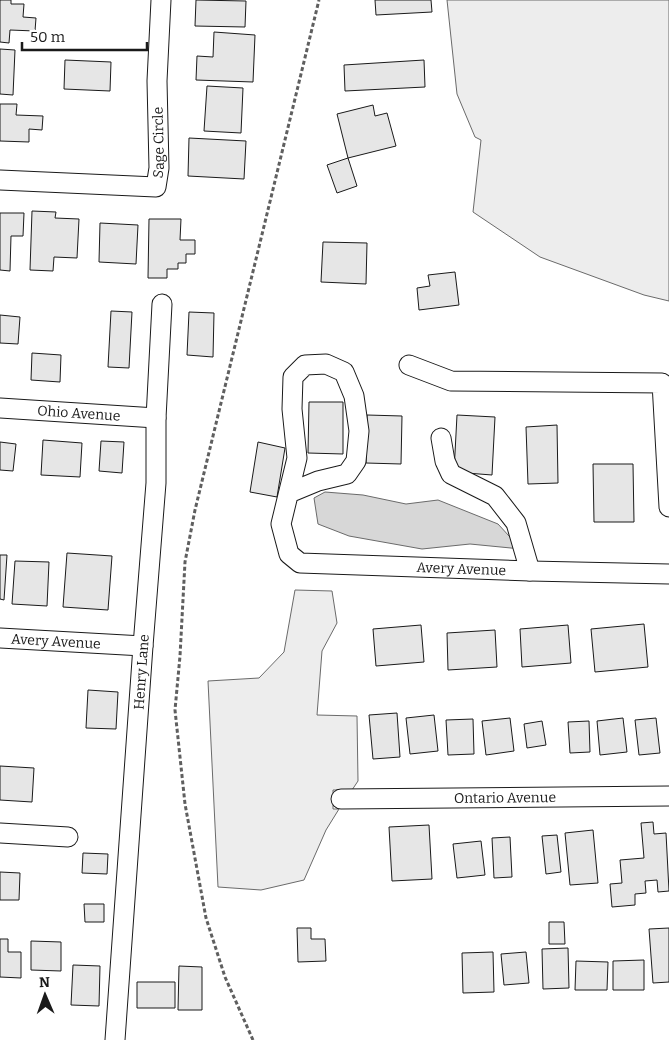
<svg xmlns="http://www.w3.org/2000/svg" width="669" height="1040" font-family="Bitter,serif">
  <rect width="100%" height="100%" fill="#fff"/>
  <path fill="#ededed" stroke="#6a6a6a" d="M447 0H669V301L644 295 540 257 473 212 481 140 475 137 457 94Z
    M295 590 332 591 337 623 322 651 317 715 357 716 358 781 352 790H333V809H339L326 830 304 880 261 890 218 887 208 681 259 678 284 652Z"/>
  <path fill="#d7d7d7" stroke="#6a6a6a" d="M325 492 363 495 406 504 438 500 498 524 521 549 470 544 422 549 349 536 318 524 314 498Z"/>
  <path fill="#e6e6e6" stroke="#1a1a1a" d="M0 0H11V4H24L23 17 36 18 35 31 10 30 9 43 0 42Z
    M196 0 246 1 245 27 195 26Z
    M375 0H431L432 12 376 15Z
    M214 32 255 35 253 82 196 80 197 56 213 57Z
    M0 49 15 50 13 95 0 94Z
    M65 60 111 62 110 91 64 89Z
    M424 60 425 87 345 91 344 65Z
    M207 86 243 88 241 133 204 131Z
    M0 104H17L16 115 43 116 42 130 29 129V142L0 141Z
    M373 105 375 116 387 113 396 146 348 158 337 114Z
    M189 138 246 141 244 179 188 176Z
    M348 158 357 186 337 193 327 165Z
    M32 211 56 212 55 218 79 219 77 258 54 257 53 271 30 270Z
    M0 213H24L23 236H11L10 271 0 270Z
    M149 219H181L180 240H195V254H186V263H178V269H167V278H148Z
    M100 223 138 225 136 264 99 262Z
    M323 242 367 243 366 284 321 282Z
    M455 272 459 305 419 310 417 288 430 286 428 275Z
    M111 311 132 312 129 368 108 367Z
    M189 312 214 313 213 357 187 355Z
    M0 315 20 317 18 344 0 343Z
    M32 353 61 355 60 382 31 380Z
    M309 402H343V454L308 453Z
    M367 415 402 416 401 464 366 463Z
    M457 415 495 417 492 475 454 472Z
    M557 425 558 483 528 484 526 427Z
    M43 440 82 443 80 477 41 475Z
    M101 441 124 442 122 473 99 471Z
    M0 442 16 444 13 471 0 470Z
    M258 442 285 448 277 497 250 492Z
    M593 464H633L634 522H594Z
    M67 553 112 556 108 610 63 607Z
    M0 555H7L4 600 0 599Z
    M15 561 49 562 47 606 12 604Z
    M644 624 648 667 595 672 591 629Z
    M421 625 424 662 376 666 373 629Z
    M568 625 571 663 522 667 520 629Z
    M495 630 497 667 448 670 447 633Z
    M88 690 118 692 116 729 86 728Z
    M397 713 400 757 373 759 369 715Z
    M434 715 438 751 410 754 406 718Z
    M510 718 514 751 486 755 482 721Z
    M623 718 627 752 600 755 597 721Z
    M656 718 660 753 639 755 635 720Z
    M473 719 474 754 448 755 446 720Z
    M542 721 546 745 527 748 524 724Z
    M589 721 590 752 570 753 568 722Z
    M0 766 34 768 32 802 0 800Z
    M653 822 654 834 666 833 669 891 658 892 657 880 645 881 646 893 635 894V905L612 907 610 884 622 883 620 860 644 858 641 823Z
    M429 825 432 879 392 881 389 827Z
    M593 830 598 883 570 885 565 833Z
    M557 835 561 872 546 874 542 836Z
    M510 837 512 877 494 878 492 838Z
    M481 841 485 875 457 878 453 844Z
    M83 853 108 854 107 874 82 873Z
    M0 872 20 873 19 900H0Z
    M84 904H104V922H85Z
    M549 922H564L565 944H549Z
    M297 928H311V939H325L326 961 298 962Z
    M669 928V982L653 983 649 929Z
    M0 939H8V952H21V978L0 977Z
    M31 941 61 942V971L31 970Z
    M568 948 569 988 543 989 542 949Z
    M493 952 494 992 463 993 462 953Z
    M526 952 529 983 504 985 501 954Z
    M644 960V990H613V961Z
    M576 961 608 962 607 990H575Z
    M73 965 100 966 99 1006 71 1005Z
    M179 966 202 967V1010H178Z
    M137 982H175V1008H137Z"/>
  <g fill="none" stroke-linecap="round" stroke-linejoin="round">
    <g stroke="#1a1a1a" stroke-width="21">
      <g id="minor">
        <path id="s1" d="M0 180 156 187 159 168 157 81 161 0"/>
        <path d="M409 365 451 381 662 383 669 507"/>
        <path id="s2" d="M0 408 156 418"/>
        <path d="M441 438 445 461 451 474 495 496 516 523 530 571"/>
        <path id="s3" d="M289 493 318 481 347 474 356 461 359 431 354 396 344 372 326 364 305 365 293 377 292 409 297 458 281 524 289 554 300 563 530 571 669 574"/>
        <path id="s4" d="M0 638 143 646"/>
        <path id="s5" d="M341 799 669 796"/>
        <path d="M0 833 68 837"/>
        <path id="s6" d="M115 1040 143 646 156 483V418L162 304"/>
      </g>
    </g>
    <path stroke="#5f5f5f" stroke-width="3" stroke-dasharray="4 2.5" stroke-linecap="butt" d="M253 1040 225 977 206 918 185 804 175 710 180 656 185 562 195 510 319 0"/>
    <use href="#minor" stroke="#fff" stroke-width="19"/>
  </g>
  <g text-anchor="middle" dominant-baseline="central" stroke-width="4" stroke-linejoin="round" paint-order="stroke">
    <g font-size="14" fill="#1a1a1a" stroke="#fff">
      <text stroke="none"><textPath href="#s1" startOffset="201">Sage Circle</textPath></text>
      <text stroke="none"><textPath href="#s2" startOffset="79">Ohio Avenue</textPath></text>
      <text stroke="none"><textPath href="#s3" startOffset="582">Avery Avenue</textPath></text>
      <text stroke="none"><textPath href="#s4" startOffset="56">Avery Avenue</textPath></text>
      <text stroke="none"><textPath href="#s6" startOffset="369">Henry Lane</textPath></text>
      <text stroke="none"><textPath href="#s5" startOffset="164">Ontario Avenue</textPath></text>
    </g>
  </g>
  <g transform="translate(45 995) rotate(358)" stroke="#ffffff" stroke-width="4" paint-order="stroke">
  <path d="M0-4L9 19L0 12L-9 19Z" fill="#1a1a1a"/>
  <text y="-8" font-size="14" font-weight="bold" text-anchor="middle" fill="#1a1a1a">N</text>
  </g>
  <path d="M22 42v8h125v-8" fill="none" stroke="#1a1a1a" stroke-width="2.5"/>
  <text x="30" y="42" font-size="15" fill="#1a1a1a" stroke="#ffffff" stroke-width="4" paint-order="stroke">50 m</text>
</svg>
